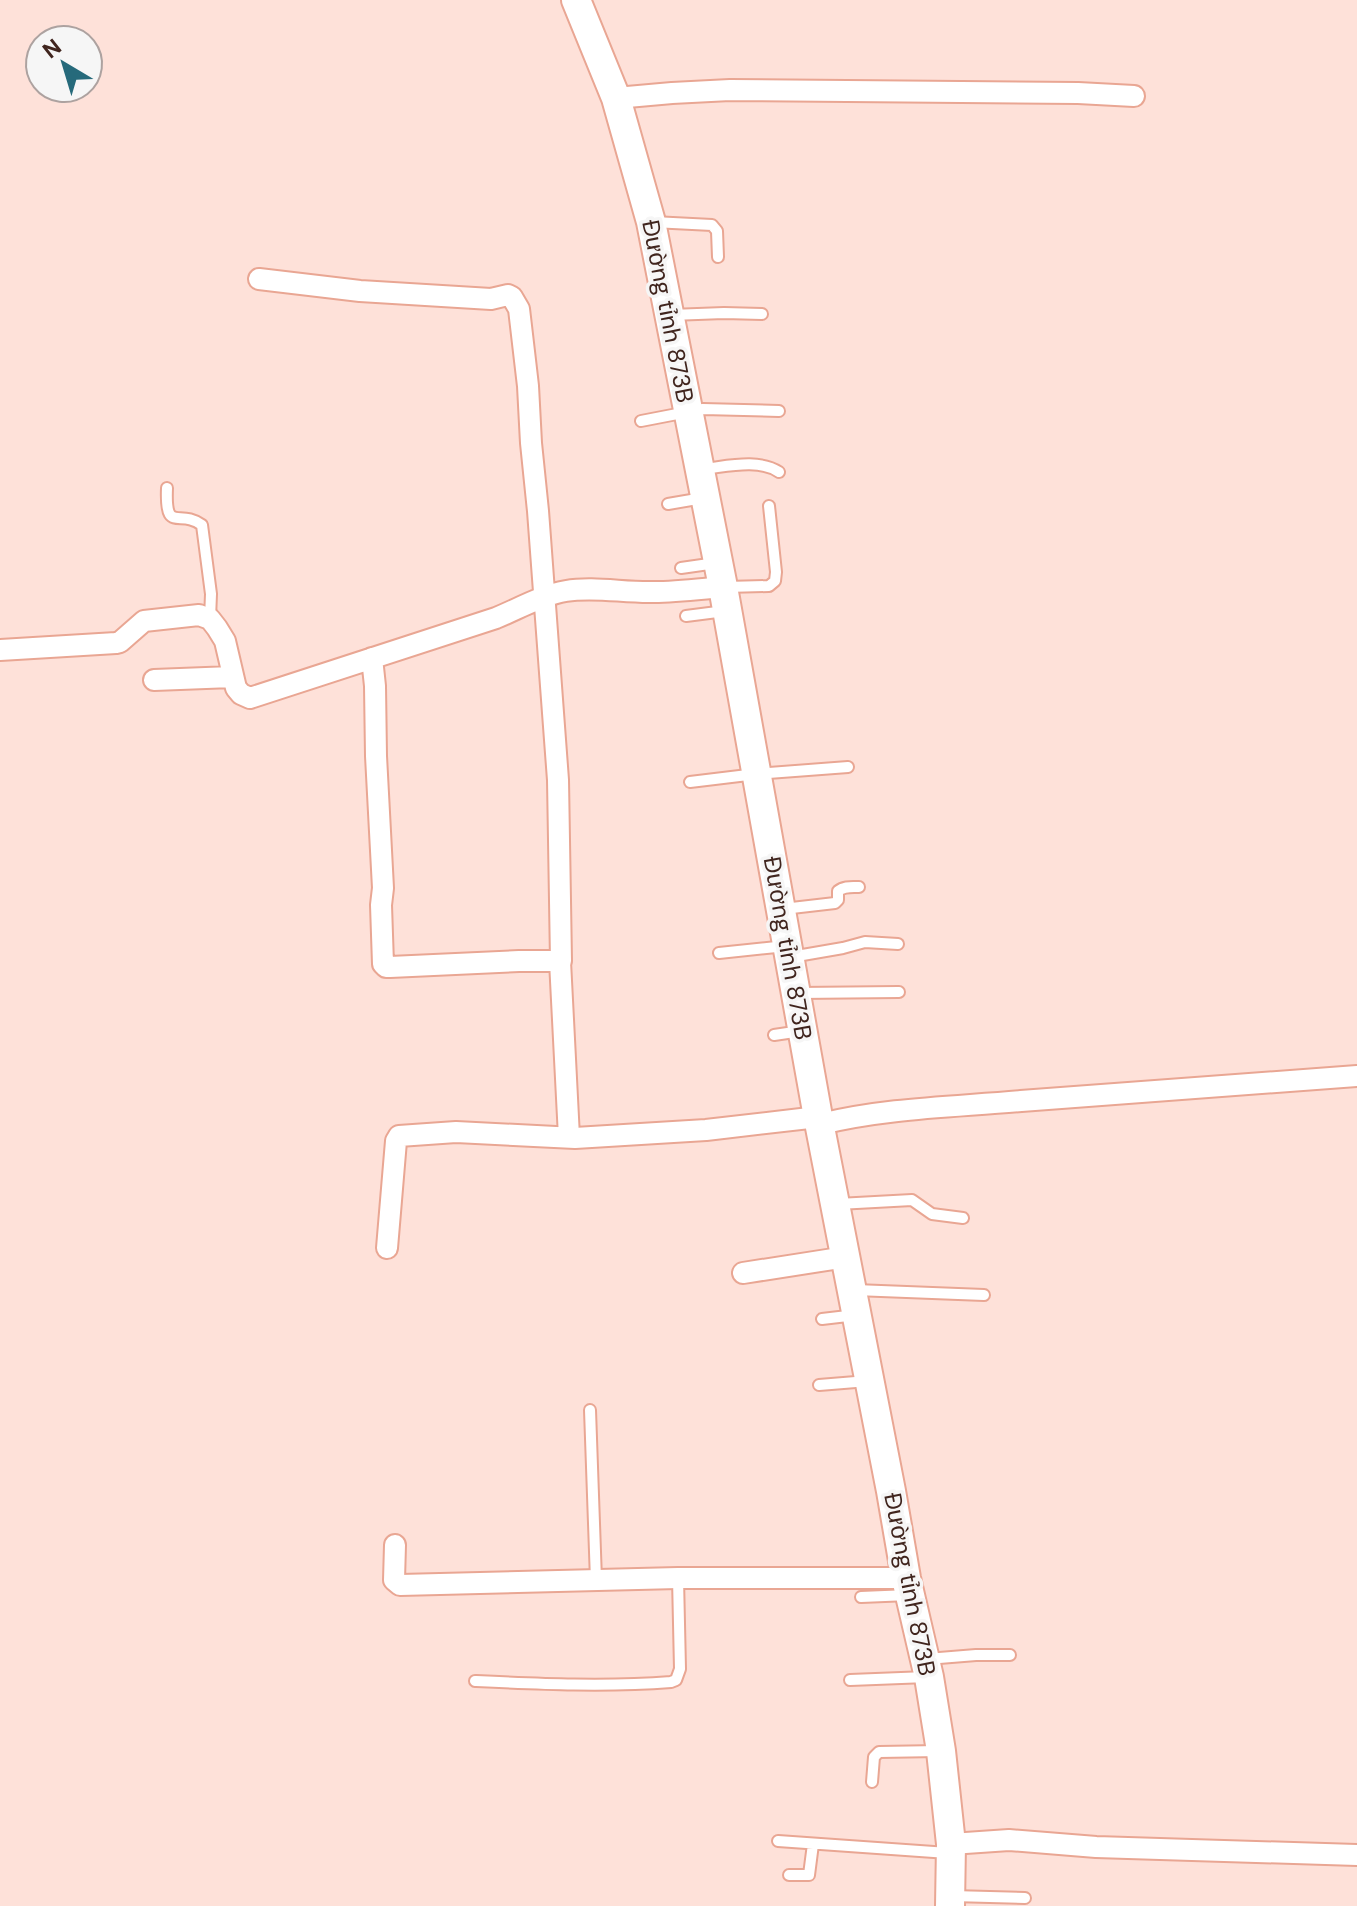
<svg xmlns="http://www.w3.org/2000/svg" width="1357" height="1906" font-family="'DM Sans',sans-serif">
  <rect width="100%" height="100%" fill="#fee1d9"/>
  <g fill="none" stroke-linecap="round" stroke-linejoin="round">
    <g stroke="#e9a693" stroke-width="14">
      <path id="service" d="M653 222 712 225 717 231 718 257
        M671 315 724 313 762 314
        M641 421 703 409 779 411
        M702 469C725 467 758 458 779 472
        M167 488C165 535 179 508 202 525L211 594 210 619
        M668 504 703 498
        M681 568 716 563
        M726 587 769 586 775 581 776 572 769 506
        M686 616 725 611
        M690 782 756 774 848 767
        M783 909 835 903 838 900V891C844 886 851 887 859 887
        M719 953 786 946
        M791 957 843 948 865 942 898 944
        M798 993 899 992
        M774 1035 801 1031
        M838 1204 912 1200 932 1214 963 1218
        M855 1290 984 1295
        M822 1319 856 1315
        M819 1385 868 1381
        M590 1410 596 1580
        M861 1597 909 1595
        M927 1659 976 1655H1010
        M850 1680 927 1677
        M475 1681C541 1684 606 1687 671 1682L676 1680 680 1669 678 1578
        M872 1782 874 1757 879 1752 939 1751
        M778 1841 948 1853
        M789 1875H809L813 1844
        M952 1896 1025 1898"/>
    </g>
    <g stroke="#e9a693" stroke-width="24">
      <path id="minor" d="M616 98 672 93 730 90 1078 93 1134 96
        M259 279 360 291 491 299 508 295 512 297 519 309 528 386 531 443 538 511 558 780 561 961H519L390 967H386L383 964 381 905 383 888 376 756 375 686 372 658
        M0 650 116 643 120 642 144 621 199 615 210 619 217 628 225 641 236 688 241 694 250 698 496 618C518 609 542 595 566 591 594 586 624 593 654 592 676 592 700 589 723 587
        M154 680 232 677
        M560 961 569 1137
        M821 1124C886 1108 954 1107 1021 1101 1133 1092 1245 1084 1357 1076
        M387 1248 396 1141 399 1136 456 1132 575 1138 706 1130 818 1117
        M743 1273 846 1257
        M395 1545 394 1580 400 1585 678 1578H906
        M951 1844 1009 1840 1096 1847 1357 1855"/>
    </g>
    <g stroke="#e9a693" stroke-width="32">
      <path id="secondary" d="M576 0 616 98 651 222 723 587 818 1117 891 1491 906 1578 929 1677 941 1751 951 1844 950 1906"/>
    </g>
    <use href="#service" stroke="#fff" stroke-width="10"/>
    <use href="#minor" stroke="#fff" stroke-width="20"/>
    <use href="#secondary" stroke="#fff" stroke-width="28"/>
  </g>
  <g text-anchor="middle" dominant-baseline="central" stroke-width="7" stroke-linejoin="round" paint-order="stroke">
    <g font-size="24" fill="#40251e" stroke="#f6f6f6">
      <text transform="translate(668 311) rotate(79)">Đường tỉnh 873B</text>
      <text transform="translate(788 948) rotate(80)">Đường tỉnh 873B</text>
      <text transform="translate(910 1584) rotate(79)">Đường tỉnh 873B</text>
    </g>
  </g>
  <g transform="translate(64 64) rotate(322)"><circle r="38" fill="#f6f6f6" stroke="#ada2a0" stroke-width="2"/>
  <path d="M0-6L14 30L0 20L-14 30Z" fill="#266a7b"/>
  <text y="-12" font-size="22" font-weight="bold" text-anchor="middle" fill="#40251e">N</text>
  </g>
</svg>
